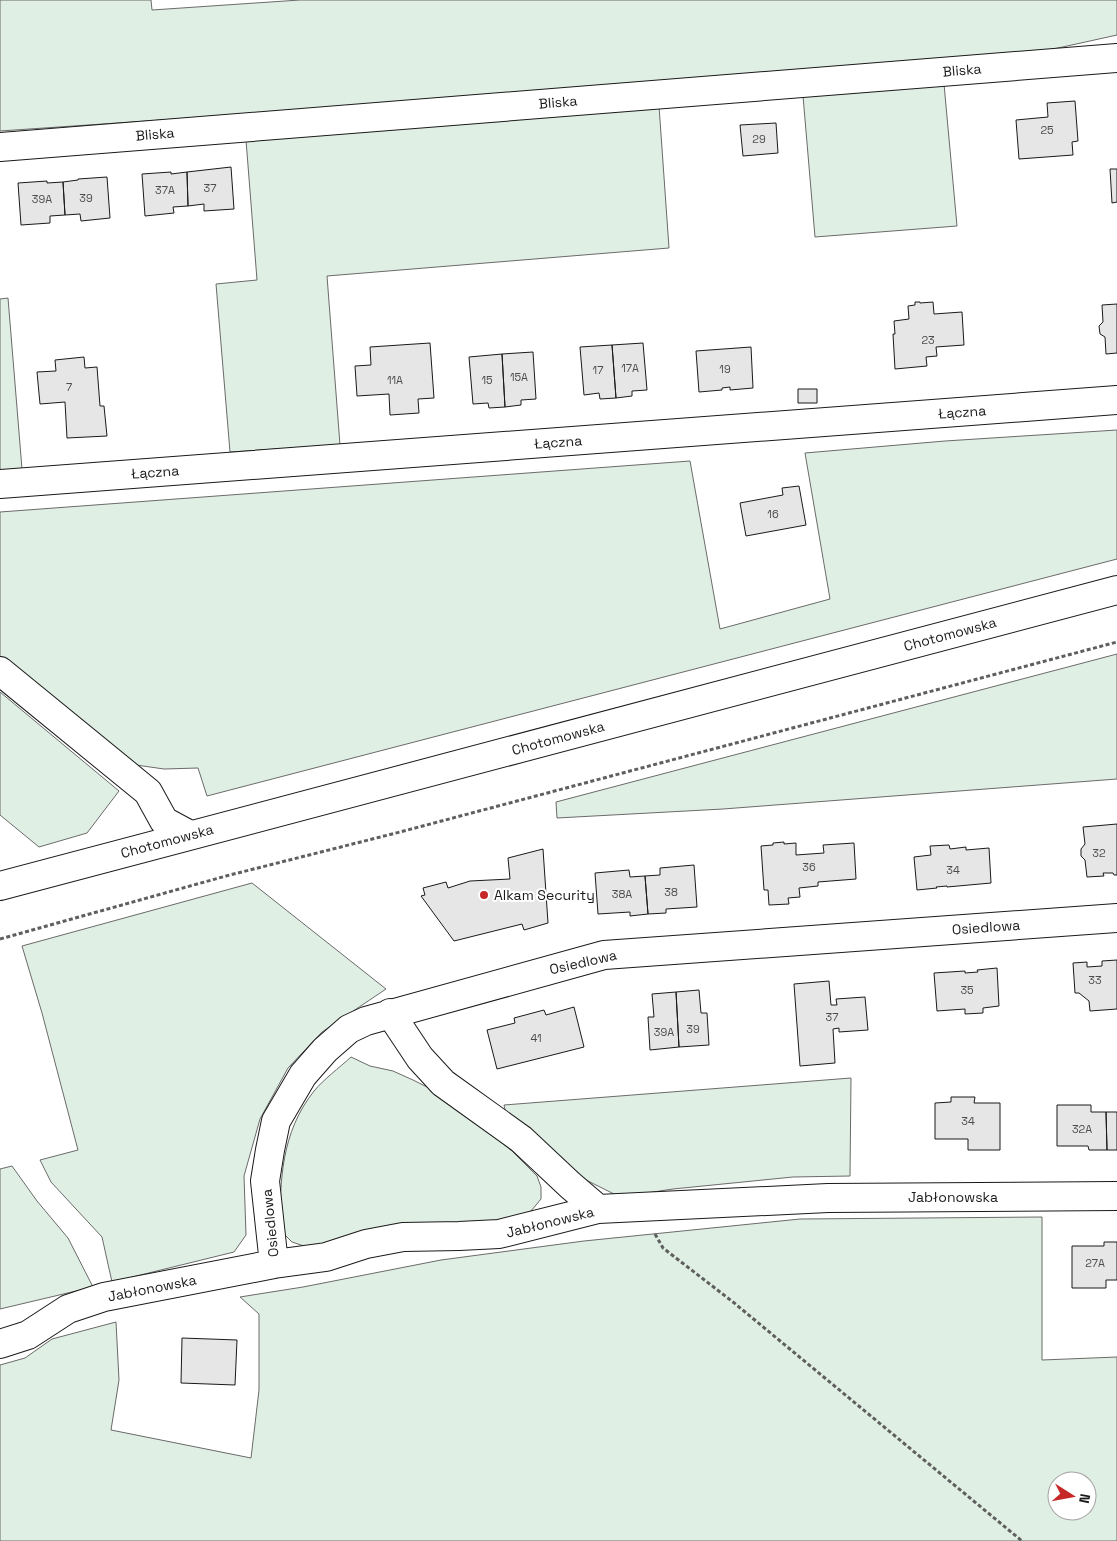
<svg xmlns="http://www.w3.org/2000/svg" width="1117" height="1541" font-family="'Space Grotesk',sans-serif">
  <rect width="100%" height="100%" fill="#fff"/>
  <path fill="#e0efe3" stroke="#6a6a6a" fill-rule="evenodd" d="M0 0H151L152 10 300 0H1117V35L1049 50 235 115 0 131Z
    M944 84 957 226 815 237 803 96Z
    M659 106 669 248 327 276 340 445 230 452 216 284 257 280 246 140Z
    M8 298 22 469 0 472V299Z
    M1117 430V559L207 796 198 768 164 769 136 765 0 657V512L690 461 720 629 830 599 805 453 945 441Z
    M1117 654V779L723 809 557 818 556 802Z
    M0 692 119 791 87 833 39 847 0 815Z
    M252 883 386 989 322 1032 288 1068 260 1119 244 1176 246 1235 234 1252 112 1282 102 1237 51 1182 40 1160 78 1150 42 1013 22 946Z
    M351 1057 370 1066 393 1071 413 1080 439 1093 512 1151 537 1176 541 1187V1199L531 1211 512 1219 313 1249 292 1242 280 1230C280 1180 281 1133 314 1091 324 1079 339 1068 351 1057Z
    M851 1078 850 1176 793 1177 673 1189 620 1197 578 1176 507 1118 504 1105Z
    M12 1166 37 1201 68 1238 93 1287 0 1309V1169Z
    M1042 1217V1360L1117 1357V1541H0V1365L25 1358 52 1339 116 1322 119 1380 111 1430 251 1458 259 1390V1314L240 1297 303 1287 441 1260 584 1241 800 1219ZM1057 1481H1087V1511H1057Z"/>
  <path fill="#e6e6e6" stroke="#1a1a1a" d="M1075 101 1078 141 1072 142 1073 155 1019 159 1016 120 1048 117 1047 103Z
    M776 123 778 153 743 156 740 125Z
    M231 167 234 209 204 211V204L188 206 187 172Z
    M1110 169H1117V202L1112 203Z
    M171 172V174L187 172 188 206 173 207 174 213 145 216 142 174Z
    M107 177 110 218 81 221 80 214 65 215 63 182 78 180V179Z
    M47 181V183L63 182 65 215 50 216V223L21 225 18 183Z
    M915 302H920V303L933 302 934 314 962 312 964 345 936 347 937 356 926 357 927 366 895 369 893 334H895L894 321 909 319 908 306 915 305Z
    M1117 304V353L1106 354 1105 337 1100 334 1099 326 1103 322 1102 305Z
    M430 343 434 398 418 399 419 413 390 415 389 394 357 396 355 366 371 365 370 347Z
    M643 343 647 390 632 391V396L616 398 612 345Z
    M612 345 616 398 600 399 599 393 584 395 580 347Z
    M751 347 753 388 730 390V387L722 388V390L699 392 696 351Z
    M533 352 536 399 521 400V405L505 407 502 354Z
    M502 354 505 407 489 408 488 403 473 404 469 357Z
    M84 357 85 368 97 367 100 406H104L107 436 67 438 65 402 40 404 37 372 56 371 55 360Z
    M798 389H817V403H798Z
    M799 486 806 525 746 536 740 503 783 495 782 488Z
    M1117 824V875H1114L1113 873H1103L1104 876 1087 877 1085 860 1081 856V849L1085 844 1083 827Z
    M784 842V844L796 843V855L824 853 823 845 854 843 856 879 818 882V886L799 888 800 897 788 898 789 904 769 905 768 890H764L761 846 773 845V843Z
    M949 845 950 849 966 847V850L989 848 991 883 947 887V886L936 887 937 888 917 890 914 857 931 855 930 846Z
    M543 849 548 923 524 930 522 924 454 941 421 896 425 895 423 888 446 882 448 888 470 881 510 879 508 858Z
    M694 865 697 907 666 909V913L648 914 645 876 660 875V868Z
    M629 870 630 877 645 876 648 914 630 916V912L598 914 595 873Z
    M1117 960V1009L1090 1011 1089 1001 1079 993H1075L1073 963 1087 962V967L1102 966V961Z
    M997 968 999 1006 983 1008V1013L965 1014V1009L937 1011 934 973 965 971V973L978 972 977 970Z
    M829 981 831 1005H837L836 999 865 997 868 1030 839 1032V1028L833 1029 835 1063 800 1066 794 984Z
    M699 990 701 1013H707L709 1045 679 1047 676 992Z
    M676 992 679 1047 650 1050 648 1017H654L652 994Z
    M574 1007 584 1047 497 1069 487 1030 515 1023 514 1018 544 1010 546 1015Z
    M951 1097H975L974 1103H1000V1150H968V1139H935V1103L951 1102Z
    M1057 1105H1091V1112H1106L1107 1150H1089L1088 1146H1057Z
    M1106 1112H1117V1150H1107Z
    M1104 1242H1117V1280H1106V1288H1072V1246H1104Z
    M182 1338 237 1340 235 1385 181 1383Z"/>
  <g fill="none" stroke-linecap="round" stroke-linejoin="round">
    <g stroke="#1a1a1a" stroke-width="30">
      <path id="minor" d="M0 147 1117 58
        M0 484 1117 400
        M0 671 148 792 164 821 190 835
        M0 886 1117 590
        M390 1013 420 1058 443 1083 521 1139 570 1185 598 1209
        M274 1264 265 1181 270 1150 276 1121 303 1075 325 1050 349 1029 366 1021 604 955 1117 918
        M0 1344 28 1335 68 1309 104 1297 274 1264 326 1257 366 1244 403 1237 459 1236 499 1234 598 1209 828 1198 1117 1196"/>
    </g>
    <path stroke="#5f5f5f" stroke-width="3" stroke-dasharray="4 2.5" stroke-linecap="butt" d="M0 939 226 876 400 832 1117 642
      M655 1234 663 1248 733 1302 1022 1541"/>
    <use href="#minor" stroke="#fff" stroke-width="28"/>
  </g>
  <circle fill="#c62828" stroke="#fff" stroke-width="2" cx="484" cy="895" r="5"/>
  <g text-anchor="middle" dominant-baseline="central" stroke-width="4" stroke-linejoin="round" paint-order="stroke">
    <g font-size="11" fill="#4d4d4d">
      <text x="1047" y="130">25</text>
      <text x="759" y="139">29</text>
      <text x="210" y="188">37</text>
      <text x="165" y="190">37A</text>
      <text x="86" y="198">39</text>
      <text x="42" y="199">39A</text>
      <text x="928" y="340">23</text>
      <text x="630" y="368">17A</text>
      <text x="725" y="369">19</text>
      <text x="598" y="370">17</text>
      <text x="519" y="377">15A</text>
      <text x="395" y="380">11A</text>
      <text x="487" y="380">15</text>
      <text x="69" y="387">7</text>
      <text x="773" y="514">16</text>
      <text x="1099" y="853">32</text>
      <text x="809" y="867">36</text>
      <text x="953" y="870">34</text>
      <text x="671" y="892">38</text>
      <text x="622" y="894">38A</text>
      <text x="1095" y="980">33</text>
      <text x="967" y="990">35</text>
      <text x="832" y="1017">37</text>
      <text x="693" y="1029">39</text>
      <text x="664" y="1032">39A</text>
      <text x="536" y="1038">41</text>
      <text x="968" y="1121">34</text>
      <text x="1082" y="1129">32A</text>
      <text x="1095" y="1263">27A</text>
    </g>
    <g font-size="14" fill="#1a1a1a" stroke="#fff">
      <text transform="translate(962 70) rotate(-5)">Bliska</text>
      <text transform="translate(558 102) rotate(-5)">Bliska</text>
      <text transform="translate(155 134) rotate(-5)">Bliska</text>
      <text transform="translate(962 412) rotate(-4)">Łączna</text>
      <text transform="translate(558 442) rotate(-4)">Łączna</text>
      <text transform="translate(155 472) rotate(-4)">Łączna</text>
      <text transform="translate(950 634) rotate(-15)">Chotomowska</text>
      <text transform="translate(558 738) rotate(-15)">Chotomowska</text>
      <text transform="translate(167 841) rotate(-15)">Chotomowska</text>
      <text transform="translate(986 927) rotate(-4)">Osiedlowa</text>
      <text transform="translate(583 962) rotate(-13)">Osiedlowa</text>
      <text x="953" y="1197">Jabłonowska</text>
      <text transform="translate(550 1222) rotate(-14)">Jabłonowska</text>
      <text transform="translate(270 1223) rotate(-96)">Osiedlowa</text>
      <text transform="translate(152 1288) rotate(-11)">Jabłonowska</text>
    </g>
    <g font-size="14" fill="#1a1a1a" stroke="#fff" text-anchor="start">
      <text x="494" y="895">Alkam Security</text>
    </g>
  </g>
  <g transform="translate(1072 1496) rotate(101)"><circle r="24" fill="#ffffff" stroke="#a3a3a3"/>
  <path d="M0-4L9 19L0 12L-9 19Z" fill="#c62828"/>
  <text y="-8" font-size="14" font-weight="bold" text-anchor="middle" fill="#1a1a1a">N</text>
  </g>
</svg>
